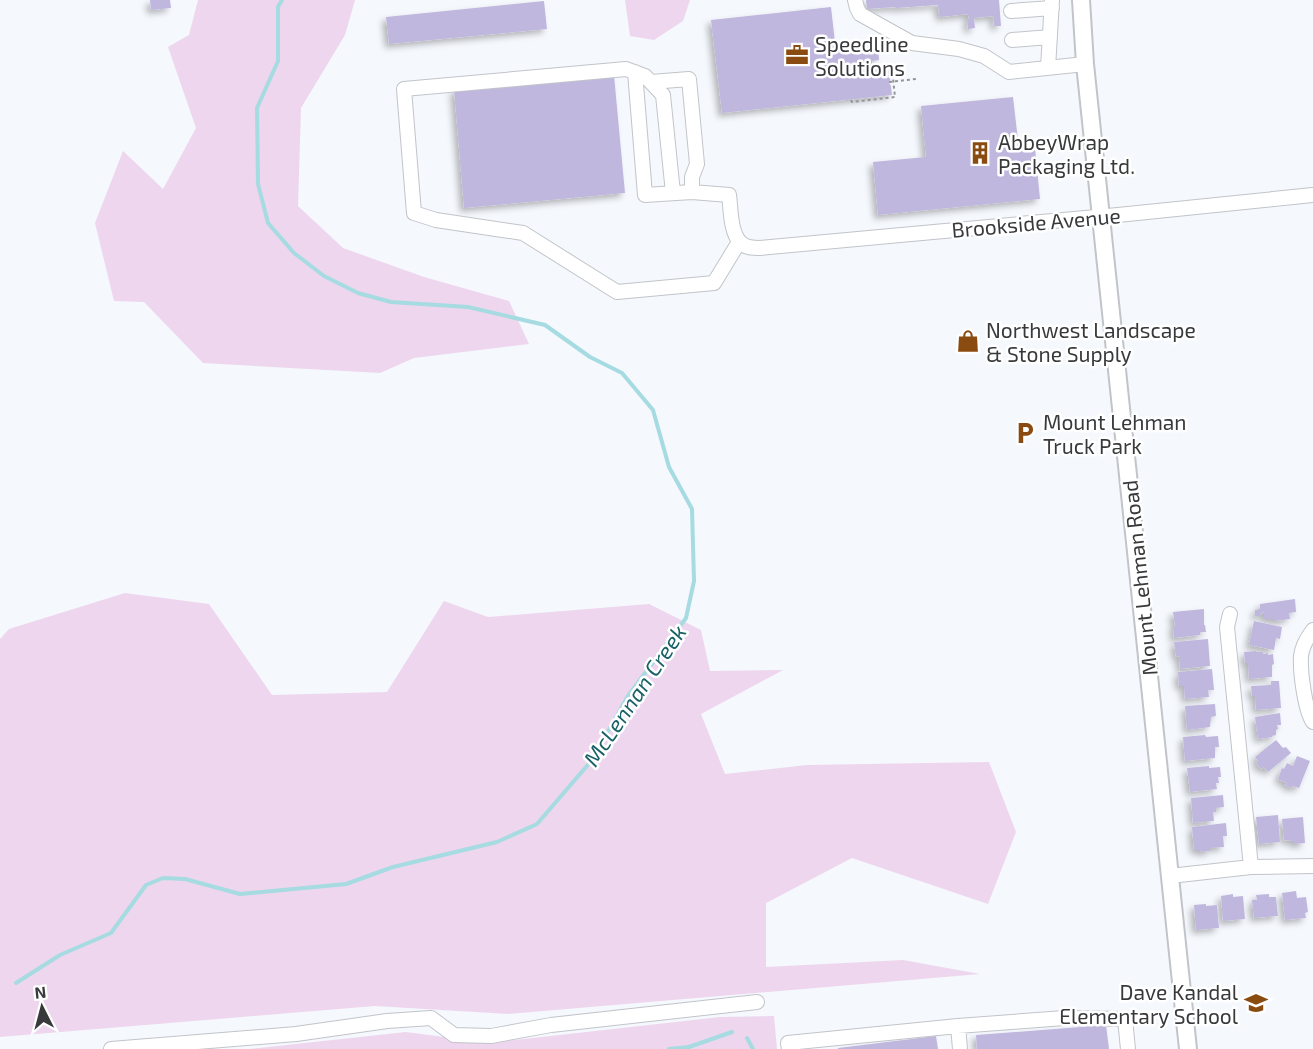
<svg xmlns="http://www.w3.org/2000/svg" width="1313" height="1049" font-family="'Exo 2',sans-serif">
  <defs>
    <filter id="shadow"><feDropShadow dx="-4" dy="4" stdDeviation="3" flood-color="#0004"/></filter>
  </defs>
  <rect width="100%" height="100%" fill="#f5f8fd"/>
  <path fill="#eed6ee" d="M198 0H355L345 35 301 108 298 206 343 248 424 277 509 301 529 344 414 358 380 373 203 363 144 302 114 301 95 223 123 151 163 189 196 128 168 47 189 35Z
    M625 0H690L683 21 654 40 630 36Z
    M125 593 209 604 272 695 387 692 444 601 488 617 649 604 701 630 710 671 783 670 701 714 725 774 807 765 989 762 1016 832 988 904 852 858 766 903V967L903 960 980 974 508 1014 375 1006 0 1037V639L9 629Z
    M774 1016 777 1049H249L406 1032 489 1043 720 1017Z"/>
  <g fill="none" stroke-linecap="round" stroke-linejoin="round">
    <path stroke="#a5dbe1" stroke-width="4" d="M16 983 60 955 111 933 146 885 163 878 185 879 240 894 346 884 393 867 497 842 537 824 592 760 628 696 686 618 694 581 692 509 669 467 653 410 622 373 590 357 545 325 468 307 391 302 358 293 324 276 294 253 268 223 258 184 257 108 278 61V7L282 0
      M747 1038 753 1049
      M669 1049 689 1047 732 1032"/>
  </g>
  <path fill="#c0b7de" filter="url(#shadow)" d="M150 0H170L171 8 151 10Z
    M866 0H999L1001 26H994L993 16 974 18 975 28 968 29 967 19H969L968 14 940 17 939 14 938 5 896 8 895 7 867 9Z
    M544 1 547 29 389 44 386 17Z
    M831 7 836 51 878 46 879 60 872 61 873 68 889 66 891 77 889 83 891 86 892 95 722 113 711 20Z
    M614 75 625 193 464 208 454 89Z
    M1013 97 1019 149 1035 148 1040 199 878 215 873 162 926 157 921 106Z
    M1295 599 1296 612 1289 613 1290 619 1274 621V619H1264V612L1261 613 1262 616H1255V610L1260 609V604Z
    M1204 609V625H1205L1206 632H1200V635L1174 638 1173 626H1175L1173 612Z
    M1254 621 1282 627 1280 639 1276 638 1274 650 1249 645Z
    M1208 639 1210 666 1180 669 1179 656 1176 657 1174 642Z
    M1256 651V652H1263V654L1268 653V655L1273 654 1274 664 1272 665V677L1249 679 1248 663H1245L1244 652Z
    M1212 669 1214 690H1208L1209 697 1185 699 1184 686H1179L1178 672Z
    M1271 681H1279L1281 708 1256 710 1255 696H1252L1251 686 1271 685Z
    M1215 704 1216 716 1211 717 1210 727 1187 730 1185 706Z
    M1280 713 1281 725H1277L1278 729 1276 730V735L1272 736V737L1258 739 1255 717Z
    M1205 735 1206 737 1218 736 1219 747H1215V758L1185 761 1183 737Z
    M1276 740 1283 748 1286 747 1291 753 1268 772 1264 767 1261 769 1256 763 1258 761 1255 757Z
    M1297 756 1310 761 1299 788 1293 786 1292 788 1285 785 1287 783 1278 779 1282 768 1284 769 1287 763 1293 766Z
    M1209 766V768L1220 767 1221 777H1218L1219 783H1216L1217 789 1190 792 1187 768Z
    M1223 795 1224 807 1216 808V812H1213L1214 821 1193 823 1191 798Z
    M1278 815 1280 842 1259 844 1256 817Z
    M1303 817 1305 843 1294 844V841L1284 840 1282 819Z
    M1226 823 1227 836H1223L1224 847 1210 848V851L1201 852 1200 850H1194L1192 827Z
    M1296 891 1297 898 1306 897 1308 912 1305 913 1306 918 1285 920 1282 893Z
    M1233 894V897L1243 896 1245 919 1223 921 1221 896Z
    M1269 894V897H1276L1278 916 1254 918 1252 900H1257L1256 895Z
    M1206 904V906L1217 905 1219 928 1196 930 1194 905Z
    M1106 1025 1109 1049H977L976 1035Z
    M936 1036 938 1049H838V1048Z"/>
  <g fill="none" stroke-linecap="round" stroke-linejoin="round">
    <g stroke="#c1c4c9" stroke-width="16">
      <path id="minor" d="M855 0 857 8 860 14 912 43 959 49 984 56 1009 72 1085 64
        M1011 11 1052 8
        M1012 40 1050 37
        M1048 68 1052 0
        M635 72 645 195 692 192 729 195C731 209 730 233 741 243 746 248 753 248 760 248L1118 215 1313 195
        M651 82 689 79 697 164 692 177V192
        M673 193 663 95 645 76 626 69 404 89 414 213 436 220 523 233 617 292 714 283 739 242
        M1230 614 1227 627 1251 867
        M1313 630C1307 638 1302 646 1301 656 1300 671 1305 711 1313 722
        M1170 876 1251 867 1313 866
        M958 1026 960 1049
        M111 1049 296 1034 387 1021 431 1018 454 1035 491 1036 551 1025 757 1002
        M789 1049 788 1043 958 1026 1064 1018 1125 1019 1128 1049"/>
    </g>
    <g stroke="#c1c4c9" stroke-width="20">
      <path id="major" d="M1081 0 1085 64 1188 1049"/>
    </g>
    <path stroke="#929497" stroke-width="2" stroke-dasharray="3 3" stroke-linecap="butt" d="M889 82 916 79
      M851 100 852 102 895 97 892 69"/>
    <use href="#minor" stroke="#fff" stroke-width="14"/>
    <use href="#major" stroke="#fff" stroke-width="16"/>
  </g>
  <defs>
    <g id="office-bare" transform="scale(1.8)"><path d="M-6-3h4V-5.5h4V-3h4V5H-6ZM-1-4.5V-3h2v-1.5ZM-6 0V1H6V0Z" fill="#8a4b10" stroke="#fff" stroke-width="2.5" paint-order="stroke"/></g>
    <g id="building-bare" transform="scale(1.8)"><path d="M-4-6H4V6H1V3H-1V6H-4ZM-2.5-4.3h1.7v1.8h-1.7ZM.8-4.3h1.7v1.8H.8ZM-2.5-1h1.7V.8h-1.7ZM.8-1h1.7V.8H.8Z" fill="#8a4b10" stroke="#fff" stroke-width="2.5" paint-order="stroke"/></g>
    <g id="shop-bare" transform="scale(1.8)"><path d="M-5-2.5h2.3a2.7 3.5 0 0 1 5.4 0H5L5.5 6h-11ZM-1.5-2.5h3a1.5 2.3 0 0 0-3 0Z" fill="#8a4b10" stroke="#fff" stroke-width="2.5" paint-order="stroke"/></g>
    <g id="parking-bare" transform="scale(1.8)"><path d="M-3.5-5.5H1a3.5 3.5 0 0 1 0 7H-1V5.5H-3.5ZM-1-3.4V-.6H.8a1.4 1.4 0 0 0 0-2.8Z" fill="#8a4b10" stroke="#fff" stroke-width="2.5" paint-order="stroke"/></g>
    <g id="school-bare" transform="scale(1.8)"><path d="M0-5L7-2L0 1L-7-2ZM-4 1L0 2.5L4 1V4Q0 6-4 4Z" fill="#8a4b10" stroke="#fff" stroke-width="2.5" paint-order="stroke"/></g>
  </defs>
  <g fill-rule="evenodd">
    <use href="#office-bare" x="797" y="55"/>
    <use href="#building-bare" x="980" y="153"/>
    <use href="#shop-bare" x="968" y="341"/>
    <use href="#parking-bare" x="1025" y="433"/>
    <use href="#school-bare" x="1256" y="1003"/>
  </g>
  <g text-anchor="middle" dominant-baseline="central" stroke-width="5" stroke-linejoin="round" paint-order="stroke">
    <g font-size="21" fill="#38393b" stroke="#fff" text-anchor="start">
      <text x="815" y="43">Speedline<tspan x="815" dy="24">Solutions</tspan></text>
      <text x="998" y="141">AbbeyWrap<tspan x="998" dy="24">Packaging Ltd.</tspan></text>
      <text x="986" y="329">Northwest Landscape<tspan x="986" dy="24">&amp; Stone Supply</tspan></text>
      <text x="1043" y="421">Mount Lehman<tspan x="1043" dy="24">Truck Park</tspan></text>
      <text x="1238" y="991" text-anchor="end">Dave Kandal<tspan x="1238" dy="24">Elementary School</tspan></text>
    </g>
    <g font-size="21" fill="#38393b" stroke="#fff">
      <text transform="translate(1036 222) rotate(-5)">Brookside Avenue</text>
      <text transform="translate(1139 578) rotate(-96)">Mount Lehman Road</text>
    </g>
    <g font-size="22" font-style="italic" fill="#196168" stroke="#fff">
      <text transform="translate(634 695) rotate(-56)">McLennan Creek</text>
    </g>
  </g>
  <g transform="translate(42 1007) rotate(354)" stroke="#ffffff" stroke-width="4.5" paint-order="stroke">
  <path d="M0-4.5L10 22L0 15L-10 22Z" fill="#38393b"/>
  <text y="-9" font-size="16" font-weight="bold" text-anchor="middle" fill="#38393b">N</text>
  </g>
</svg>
